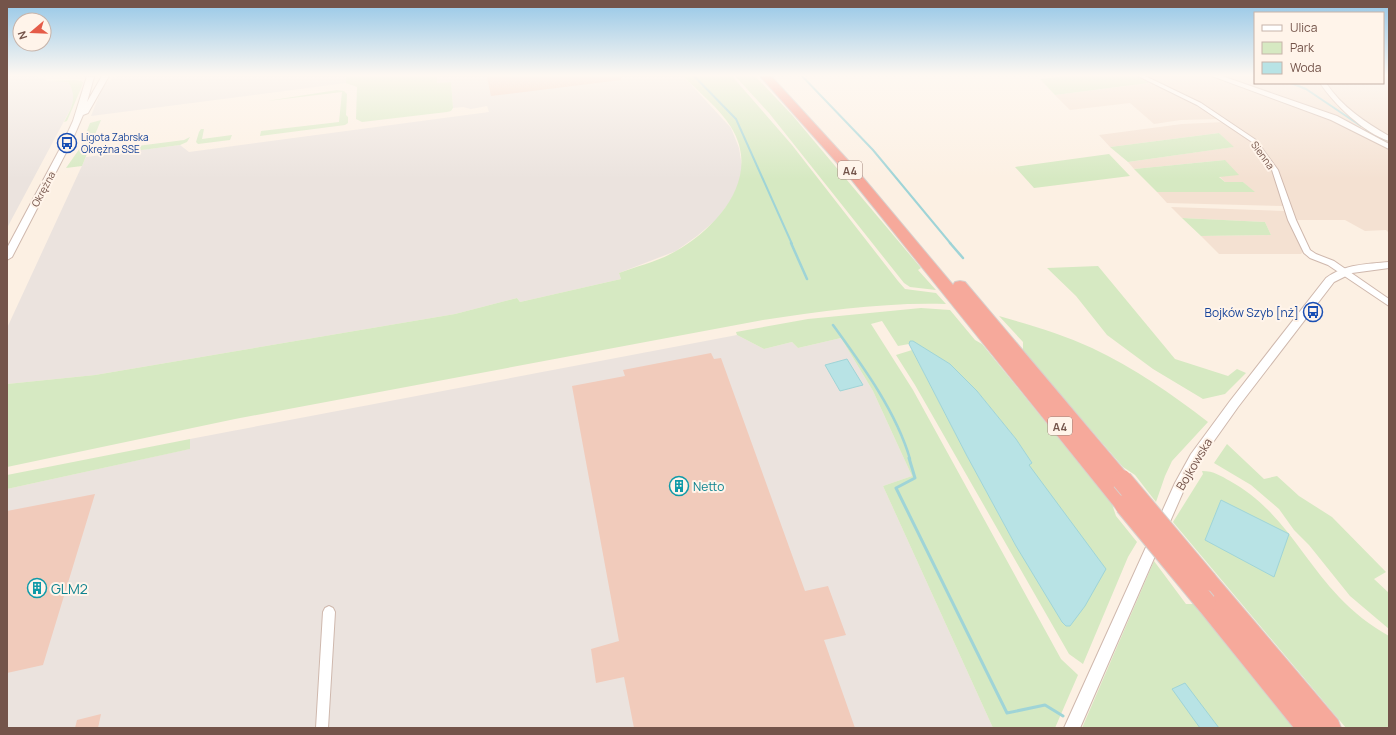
<svg xmlns="http://www.w3.org/2000/svg" width="1396" height="735" font-family="Manrope,sans-serif">
  <rect width="100%" height="100%" fill="#fcf0e3"/>
  <path fill="#f4e1d2" d="M1141 76H1255V83H1383V76H1389V233L1386 230 1365 231 1345 220H1292L1275 170 1254 141 1199 104Z
    M1151 83 1196 105 1218 119 1181 120 1154 124 1130 103 1070 110 1055 95Z
    M1224 122 1250 140 1273 172 1284 206 1167 203 1157 192H1254L1243 182H1225L1219 176 1225 160 1134 169 1128 162 1233 147 1219 133 1110 147 1099 135 1182 124Z
    M1171 207 1285 211 1303 252 1301 254H1219L1201 236 1271 235 1265 222 1182 218Z"/>
  <path fill="#ebe3de" d="M7 76H38L40 78 50 81 68 82 73 89 74 99 71 108 7 228Z
    M115 76H346V83L91 116 103 86Z
    M437 76H683L731 128 739 148 742 166 739 183 731 200 717 219 697 236 676 251 619 273 621 279 520 302 517 298 455 314 95 375 7 384V328L86 157 180 145 189 152 489 112 487 106 471 109 463 107 453 108 451 82 437 83Z
    M737 335 764 349 792 342 798 348 841 338 873 391 912 476 883 486 993 728H7V489L189 449 190 439Z"/>
  <path fill="#d6e9c2" d="M346 76H437V83L451 82 453 108 451 111 447 112 362 122 356 119 357 87 346 83Z
    M683 76H732L792 145 898 281 905 289 936 293 946 304C885 302 823 311 763 320L235 419 7 467V384L95 375 455 314 517 298 520 302 621 279 619 273C638 266 659 261 676 251 718 227 762 177 731 127 719 108 699 92 683 76Z
    M735 76H755L793 116 921 268 918 270 936 290 910 287 904 283 769 113Z
    M1067 76H1136L1149 83 1055 95 1040 79Z
    M77 80 83 82 82 86 67 121 64 122C72 108 78 96 68 82L50 81Z
    M337 90 344 91 347 94 346 115 348 117V123L345 125 260 136 261 131 339 122 342 92 267 101Z
    M101 120 82 166 66 168 80 148 90 123Z
    M201 129H204L202 139 232 135 230 140 198 144 196 142 199 132Z
    M1219 133 1234 147 1128 162 1110 147Z
    M190 137 187 142 180 145 119 153 106 152V150L184 140Z
    M1109 154 1130 176 1034 188 1015 167Z
    M1225 160 1239 175 1219 177 1225 182H1243L1255 192H1157L1134 169Z
    M1182 218 1265 222 1271 235 1201 236Z
    M1098 266 1175 359 1228 376 1237 369 1246 373 1225 394 1203 399 1153 369 1107 335 1076 296 1047 268Z
    M921 308 950 310 975 340 982 344 1112 504 1116 516 1137 542 1128 557 1083 664 1069 654 915 385 896 355 912 350 967 456 1016 546 1028 465 1032 463 1016 439 977 391 950 364 910 341 909 344 898 346 882 321 871 324 913 390 1061 659 1078 675 1055 728H993L883 486 912 476 873 391 841 338 798 348 792 342 764 349 737 335 736 332 808 319Z
    M999 316C1030 325 1062 334 1092 348 1134 368 1172 394 1208 422L1172 461 1165 476 1156 502 1135 475 1123 467 1023 351V342Z
    M190 439V449L7 489V475Z
    M1227 444 1264 479 1277 476 1299 496 1332 517 1386 572 1374 579 1389 593V629L1350 596 1309 545 1294 530 1279 509 1251 485 1214 463Z
    M1202 471C1214 471 1221 476 1230 481 1281 509 1301 557 1339 597 1353 612 1371 626 1389 636V728H1346L1173 522 1203 474Z
    M1154 561 1186 604H1194L1294 728H1082Z"/>
  <path fill="#b8e3e5" stroke="#9fd4d7" d="M910 341H913L950 364 977 391 1016 439 1032 463 1029 465 1106 569 1085 606 1070 626H1066L1062 622 1016 546 967 456 909 344Z
    M847 359 863 385 840 391 825 365Z
    M1221 500 1289 534 1274 577 1205 540Z
    M1185 683 1219 728H1200L1172 689Z"/>
  <g fill="none" stroke-linecap="round" stroke-linejoin="round">
    <path stroke="#9fd4d7" stroke-width="2" d="M694 76 736 119 792 244
      M802 76 873 150 951 244
      M1291 83 1306 89 1361 126
      M1366 130 1389 144"/>
    <path stroke="#9fd4d7" stroke-width="2.5" d="M791 243 807 279
      M950 243 963 258
      M833 325C862 365 896 411 910 459"/>
    <path stroke="#9fd4d7" stroke-width="3" d="M909 458 915 478 896 488 1007 713 1045 705 1063 716"/>
  </g>
  <path fill="#f1cbbb" d="M498 76H621V80L491 96 487 77Z
    M711 353 714 359 721 358 805 591 828 586 846 635 824 640 855 728H634L624 677 596 683 591 649 619 641 572 386 625 376 623 370Z
    M95 494 43 665 7 673V511Z
    M101 714 98 728H75L77 720Z"/>
  <g fill="none" stroke-linecap="round" stroke-linejoin="round">
    <g stroke="#cfb8ad" stroke-width="2">
      <path id="minor" d="M1138 76H1145L1201 103 1256 140 1278 170 1296 220 1310 250 1316 254 1334 261 1389 299V306L1328 265 1310 258 1304 253 1288 220 1272 170 1252 142 1197 105Z
        M1320 83H1326C1342 107 1365 122 1389 136V141C1364 133 1334 104 1320 83Z
        M329 606 333 608 335 612 328 728H316L323 612 325 608Z"/>
    </g>
    <g stroke="#cfb8ad" stroke-width="2">
      <path id="tertiary" d="M87 76 94 77 87 102 102 76H109L88 113 83 115 71 143 12 257 7 260V248L63 143 73 121Z
        M1212 76H1222L1337 116 1389 144V149L1331 120Z
        M1389 262V268L1352 273 1334 282 1238 407 1199 462 1186 485 1080 728H1064L1175 483 1191 454 1230 401 1326 278C1345 264 1367 264 1389 262Z"/>
    </g>
    <g stroke="#d8cfcc" stroke-width="2">
      <path id="motorway" d="M760 76H771L855 168 953 285 955 282 960 281 965 282 1128 475 1131 480 1128 485 1122 488 1134 505 1132 511 1125 513 1118 511 847 174Z
        M1207 572 1214 574 1338 720 1341 728H1294L1199 610 1196 603 1199 596 1205 594 1197 581 1200 574Z"/>
    </g>
    <use href="#minor" fill="#fff" fill-rule="evenodd"/>
    <use href="#tertiary" fill="#fff" fill-rule="evenodd"/>
    <use href="#motorway" fill="#f6a99b" fill-rule="evenodd"/>
    <g stroke="#d8cfcc" stroke-width="22" stroke-linecap="butt">
      <path id="motorway-bridge" d="M1122 480 1207 581
        M1125 505 1206 603"/>
    </g>
    <use href="#motorway-bridge" stroke="#f6a99b" stroke-width="20"/>
  </g>
  <linearGradient id="sky" x2="0" y2="1"><stop stop-color="#95c7e7"/><stop offset="0.42" stop-color="#fef8f2"/><stop offset="1" stop-color="#fef8f2" stop-opacity="0"/></linearGradient>
  <rect width="1396" height="179" fill="url(#sky)"/>
  <defs>
    <g id="bus-ring" transform="scale(1)"><circle r="9.5" fill="#fff4ea" stroke="#1a4fb4" stroke-width="1.5"/><path d="M-5-6H5V4H4V6H2V4H-2V6H-4V4H-5ZM-3.5-4V0h7V-4ZM-3.5 1.2v1.5H-2V1.2ZM2 1.2v1.5H3.5V1.2Z" fill="#1a4fb4"/></g>
    <g id="building-ring" transform="scale(1)"><circle r="9.5" fill="#fff4ea" stroke="#0f9aa8" stroke-width="1.5"/><path d="M-4-6H4V6H1V3H-1V6H-4ZM-2.5-4.3h1.7v1.8h-1.7ZM.8-4.3h1.7v1.8H.8ZM-2.5-1h1.7V.8h-1.7ZM.8-1h1.7V.8H.8Z" fill="#0f9aa8"/></g>
  </defs>
  <g fill-rule="evenodd">
    <use href="#bus-ring" x="67" y="143"/>
    <use href="#bus-ring" x="1313" y="312"/>
    <use href="#building-ring" x="679" y="486"/>
    <use href="#building-ring" x="37" y="588"/>
  </g>
  <g text-anchor="middle" dominant-baseline="central" stroke-width="4" stroke-linejoin="round" paint-order="stroke">
    <g font-size="10" fill="#164399" stroke="#fff4ea" text-anchor="start">
      <text x="81" y="137">Ligota Zabrska<tspan x="81" dy="12">Okrężna SSE</tspan></text>
    </g>
    <g font-size="10" fill="#74544a" stroke="#fff4ea">
      <text transform="translate(1263 155) rotate(54)">Sienna</text>
      <text transform="translate(43 189) rotate(-62)">Okrężna</text>
    </g>
    <g fill="#fff4ea" stroke="#9e847a" stroke-width="1">
      <rect x="838" y="161" width="24" height="18" rx="3"/>
      <rect x="1048" y="417" width="24" height="18" rx="3"/>
    </g>
    <g font-size="11" font-weight="bold" fill="#74544a">
      <text x="850" y="170">A4</text>
      <text x="1060" y="426">A4</text>
    </g>
    <g font-size="12" fill="#164399" stroke="#fff4ea" text-anchor="end">
      <text x="1299" y="312">Bojków Szyb [nż]</text>
    </g>
    <g font-size="12" fill="#74544a" stroke="#fff4ea">
      <text transform="translate(1194 464) rotate(-59)">Bojkowska</text>
    </g>
    <g font-size="12" fill="#0d838f" stroke="#fff4ea" text-anchor="start">
      <text x="693" y="486">Netto</text>
    </g>
    <g font-size="14" fill="#0d838f" stroke="#fff4ea" text-anchor="start">
      <text x="51" y="588">GLM2</text>
    </g>
  </g>
  <rect width="1396" height="735" fill="none" stroke="#74544a" stroke-width="16"/>
  <rect x="1254" y="12" width="130" height="72" fill="#fff4ea" stroke="#c7b4aa"/>
  <rect x="1262" y="25" width="20" height="6" fill="#ffffff" stroke="#c7b4aa"/>
  <text x="1290" y="32" font-size="12" fill="#74544a">Ulica</text>
  <rect x="1262" y="42" width="20" height="12" fill="#d6e9c2" stroke="#c7b4aa"/>
  <text x="1290" y="52" font-size="12" fill="#74544a">Park</text>
  <rect x="1262" y="62" width="20" height="12" fill="#b8e3e5" stroke="#c7b4aa"/>
  <text x="1290" y="72" font-size="12" fill="#74544a">Woda</text>
  <g transform="translate(32 32) rotate(251)"><circle r="19" fill="#fff4ea" stroke="#c7b4aa"/>
  <path d="M0-3L7 15L0 10L-7 15Z" fill="#e55c49"/>
  <text y="-6" font-size="11" font-weight="bold" text-anchor="middle" fill="#74544a">N</text>
  </g>
</svg>
